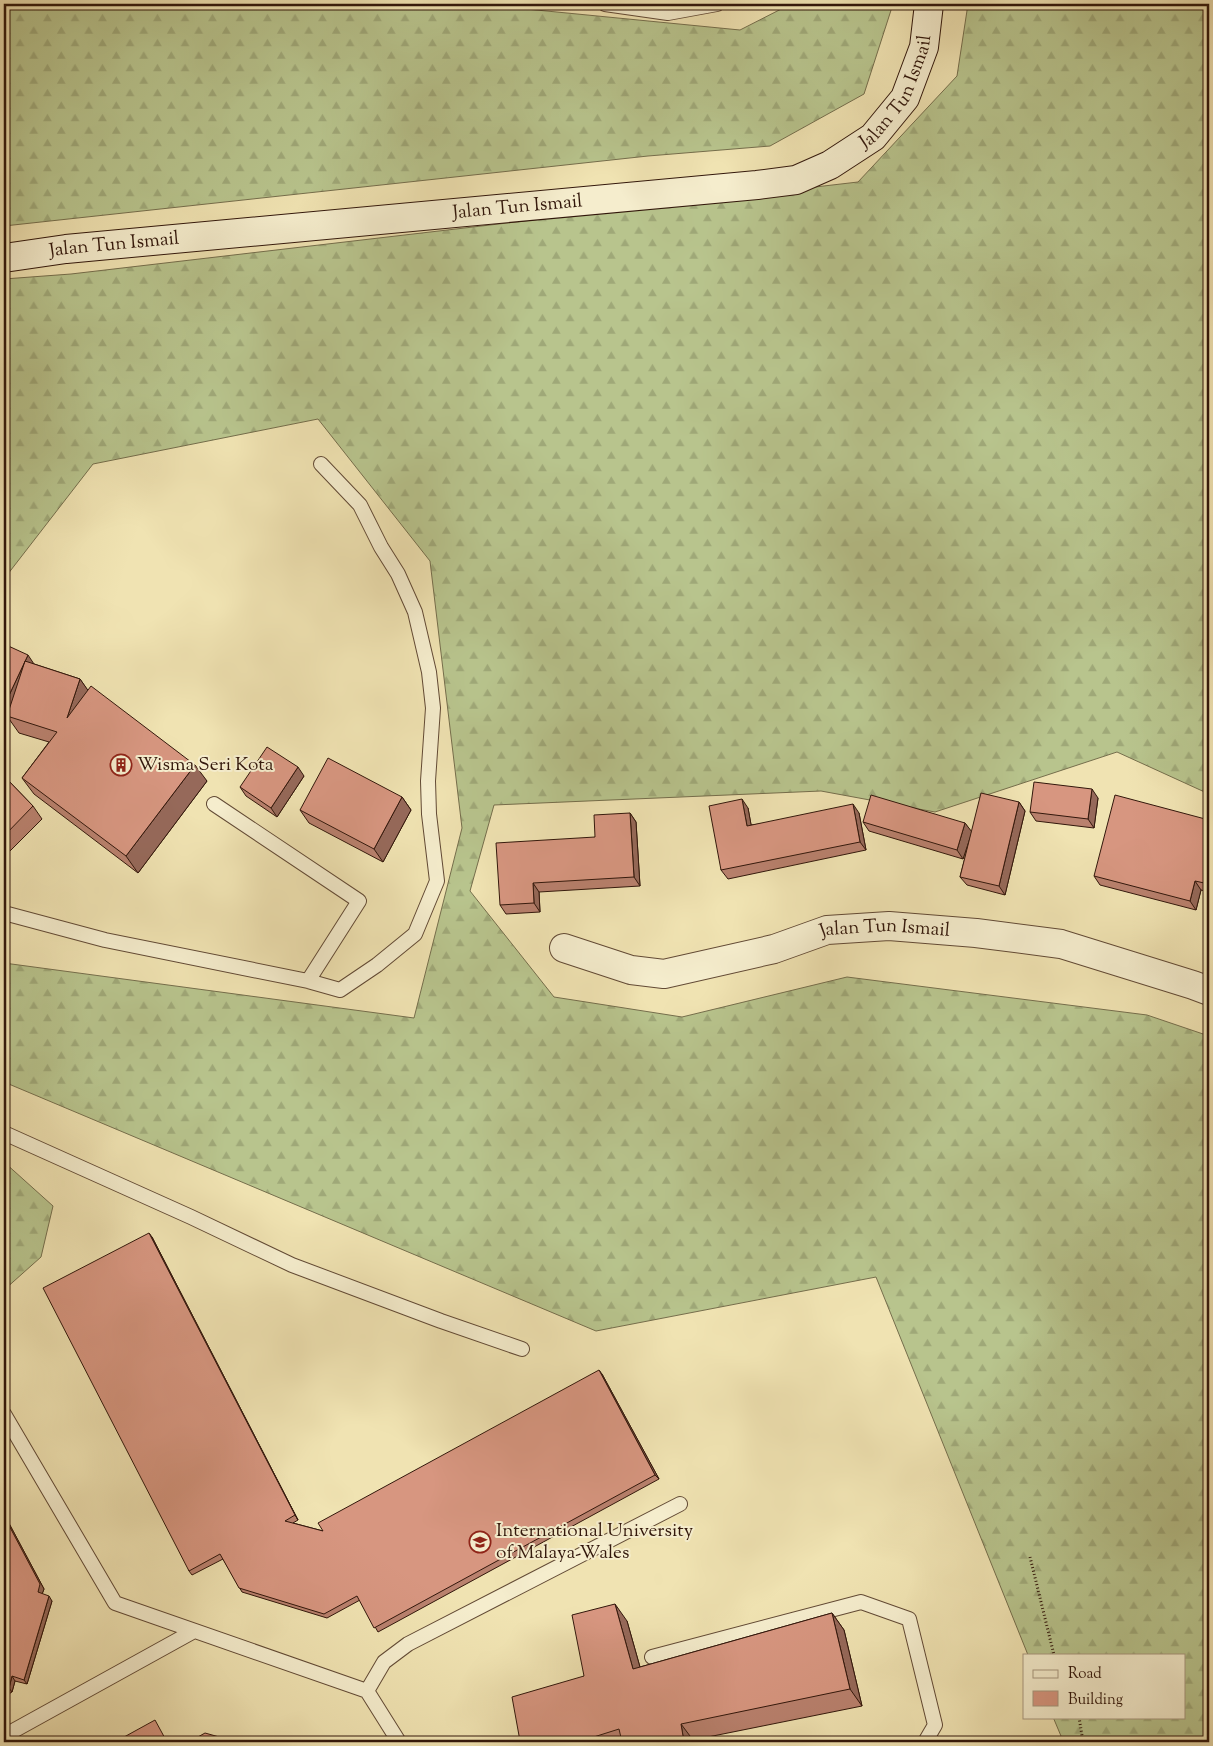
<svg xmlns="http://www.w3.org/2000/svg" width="1213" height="1746" font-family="'Sorts Mill Goudy',serif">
  <defs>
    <pattern id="forest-firs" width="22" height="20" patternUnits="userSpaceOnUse" patternTransform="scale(1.25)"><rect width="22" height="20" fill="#b8c48d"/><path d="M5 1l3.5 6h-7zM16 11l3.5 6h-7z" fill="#9fa878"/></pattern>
  </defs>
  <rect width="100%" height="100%" fill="#f0e3b2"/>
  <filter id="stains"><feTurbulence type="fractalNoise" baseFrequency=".004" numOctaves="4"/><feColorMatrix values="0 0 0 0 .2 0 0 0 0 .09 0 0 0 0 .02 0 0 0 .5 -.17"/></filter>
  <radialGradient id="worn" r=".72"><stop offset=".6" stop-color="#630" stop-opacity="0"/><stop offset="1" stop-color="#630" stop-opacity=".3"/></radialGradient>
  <path fill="url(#forest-firs)" stroke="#756e4c" d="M4 4H475L740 30 791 4H893L864 94 770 146 648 156 4 226Z
    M968 4H1209V794L1117 752 935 812 821 791 494 805 470 891 554 997 682 1017 847 977 1147 1015 1209 1036V1742H1061V1736L1053 1717H1184V1655H1028L876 1277 596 1331 4 1082V963L414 1018 462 828 430 561 318 419 93 464 4 579V279L71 274 858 182 957 76Z
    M4 1162 53 1206 41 1257 4 1290Z"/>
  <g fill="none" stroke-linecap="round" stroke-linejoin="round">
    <g stroke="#624a35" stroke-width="16">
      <path id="lane" d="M605 4 668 13 717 4
        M214 804 359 901 308 981
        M4 913 105 940 308 981 340 990 377 965 415 934 437 881 429 814 428 781 433 708 429 672 415 612 398 574 381 547 360 505 321 464
        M4 1133 191 1217 292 1265 441 1321 522 1349
        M4 1414 115 1603 367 1691 399 1742
        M652 1657 861 1602 909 1619 935 1725 925 1742
        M367 1691 384 1662 408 1644 680 1504
        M4 1736 194 1631"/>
    </g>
    <g stroke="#624a35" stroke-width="30">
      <g id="street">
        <path id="s1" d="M564 948 631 970 664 974 774 949 827 930 889 926 976 933 1061 944 1193 985 1209 991"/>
      </g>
    </g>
    <g stroke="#32170b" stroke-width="30">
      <g id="secondary">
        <path id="s2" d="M4 258 66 249 757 185 796 180 830 165 873 137 905 98 924 47 929 4"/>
      </g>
    </g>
    <path stroke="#32170b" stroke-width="3" stroke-dasharray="1 2.5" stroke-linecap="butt" d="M1030 1557 1054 1655
      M1079 1717 1083 1742"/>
    <use href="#lane" stroke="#f5edcd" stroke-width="14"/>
    <use href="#street" stroke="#f5edcd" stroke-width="28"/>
    <use href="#secondary" stroke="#f5edcd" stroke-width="28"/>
  </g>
  <path fill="#b9816e" stroke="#32170b" d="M4 644 34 664 80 679 88 691 207 781 138 873 34 794 22 778 49 742 19 733 7 716 8 713 4 711Z
    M4 776 33 806 42 819 4 857Z
    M304 776 277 817 246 796 240 787Z
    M402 797 411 810 383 862 309 823 300 810Z
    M1098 798 1094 828 1036 821 1030 812Z
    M1019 802 1025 811 1005 895 967 885 960 877 970 838 963 859 869 831 863 822 965 823 971 832Z
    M748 808 751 825 859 813 866 850 728 879 721 870Z
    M630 813 636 822 640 886 539 892 540 912 506 914 500 905 595 837Z
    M1209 820V892L1201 890 1196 910 1100 885 1094 876Z
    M152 1237 298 1520 293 1523 323 1531 602 1374 659 1479 378 1632 360 1600 327 1618 242 1592 223 1559 192 1575 189 1571Z
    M4 1514 44 1589 42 1594 52 1601 27 1684 15 1681 12 1692 4 1697Z
    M832 1613 844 1630 862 1706 693 1740V1742H516L520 1741 584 1676 627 1621 640 1667Z"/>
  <path fill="#96695a" stroke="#32170b" d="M28 655 34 664 11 715 4 706Z
    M80 679 92 696 67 718Z
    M195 765 207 781 138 873 126 856Z
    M298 767 304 776 277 817 271 808Z
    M1092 789 1098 798 1094 828 1088 819Z
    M402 797 411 810 383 862 374 849Z
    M742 799 748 808 753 835 747 826Z
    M1019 802 1025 811 1005 895 999 886Z
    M853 804 859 813 866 850 860 842Z
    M630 813 636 822 640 886 634 877Z
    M965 823 972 832 963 859 957 850Z
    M1209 825V848L1205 842Z
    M1195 881 1201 890 1196 910 1190 901Z
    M533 883 539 892 540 912 534 903Z
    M149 1233 152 1237 298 1520 295 1515Z
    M599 1370 602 1374 659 1479 655 1475Z
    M4 1514 44 1589 41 1597 38 1592Z
    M49 1596 52 1601 27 1684 24 1680Z
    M615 1604 627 1621 645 1685 633 1669Z
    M832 1613 844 1630 862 1706 850 1689Z
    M12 1676 15 1681 12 1692 9 1688Z
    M681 1724 693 1740V1742H684Z"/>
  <path fill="#d79680" stroke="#32170b" d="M4 644 28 655 4 706Z
    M25 661 80 679 67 718 91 686 195 765 126 856 22 778 57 732 7 716Z
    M267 747 298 767 271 808 240 787Z
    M328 758 402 797 374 849 300 810Z
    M4 776 33 806 4 836Z
    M1034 782 1092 789 1088 819 1030 812Z
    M981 793 1019 802 999 886 960 877Z
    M871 795 965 823 957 850 863 822Z
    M1115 795 1209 820V825L1205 842 1209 843V884L1195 881 1190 901 1094 876Z
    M742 799 747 826 853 804 860 842 721 870 709 806Z
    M630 813 634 877 533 883 534 903 500 905 496 843 595 837 594 815Z
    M149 1233 295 1515 285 1521 323 1531 318 1523 599 1370 655 1475 374 1628 357 1596 324 1614 239 1588 220 1554 189 1571 43 1288Z
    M4 1516 40 1584 38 1592 49 1596 24 1680 12 1676 9 1688 4 1691Z
    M615 1604 633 1669 832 1613 850 1689 681 1724 684 1742H622L619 1729 578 1742H516L520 1741 512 1697 584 1676 572 1615Z
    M155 1720 167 1742H115Z
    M205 1733 237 1742H189Z"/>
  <defs>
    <g id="building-ring" transform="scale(1.125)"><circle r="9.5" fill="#f5edcd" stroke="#8f2418" stroke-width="1.5"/><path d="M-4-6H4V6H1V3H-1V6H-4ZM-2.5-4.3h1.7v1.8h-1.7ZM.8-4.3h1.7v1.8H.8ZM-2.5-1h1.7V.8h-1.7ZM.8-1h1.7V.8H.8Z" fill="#8f2418"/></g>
    <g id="university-ring" transform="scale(1.125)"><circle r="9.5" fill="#f5edcd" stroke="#8f2418" stroke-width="1.5"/><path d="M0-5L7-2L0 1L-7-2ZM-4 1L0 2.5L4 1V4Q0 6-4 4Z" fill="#8f2418"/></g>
  </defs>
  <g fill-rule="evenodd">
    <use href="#building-ring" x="121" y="765"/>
    <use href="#university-ring" x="480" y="1542"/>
  </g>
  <g text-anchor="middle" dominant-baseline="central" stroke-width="4" stroke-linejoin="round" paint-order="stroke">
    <g font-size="19" fill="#32170b" stroke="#f5edcd">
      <text stroke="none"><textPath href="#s2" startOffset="936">Jalan Tun Ismail</textPath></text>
      <text stroke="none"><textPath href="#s2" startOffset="516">Jalan Tun Ismail</textPath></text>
      <text stroke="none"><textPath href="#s2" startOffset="111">Jalan Tun Ismail</textPath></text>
      <text stroke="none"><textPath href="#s1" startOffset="331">Jalan Tun Ismail</textPath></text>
    </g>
    <g font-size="19" fill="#32170b" stroke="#f5edcd" text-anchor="start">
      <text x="137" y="765">Wisma Seri Kota</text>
      <text x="496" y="1531">International University<tspan x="496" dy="22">of Malaya-Wales</tspan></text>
    </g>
  </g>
  <rect width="1213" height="1746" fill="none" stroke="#f0e3b2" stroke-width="20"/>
  <rect x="5" y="5" width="1203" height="1736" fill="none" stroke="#32170b" stroke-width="2.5"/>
  <rect x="10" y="10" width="1193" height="1726" fill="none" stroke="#32170b"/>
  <rect x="1023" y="1654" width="162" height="65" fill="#f5edcd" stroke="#a7977f"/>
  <rect x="1033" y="1670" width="25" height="8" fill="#f5edcd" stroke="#a7977f"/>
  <text x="1068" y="1678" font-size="15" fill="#32170b">Road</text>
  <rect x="1033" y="1691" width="25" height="15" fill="#d79680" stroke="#a7977f"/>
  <text x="1068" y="1704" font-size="15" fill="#32170b">Building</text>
  <rect width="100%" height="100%" filter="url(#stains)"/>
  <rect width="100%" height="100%" fill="url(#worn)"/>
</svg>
